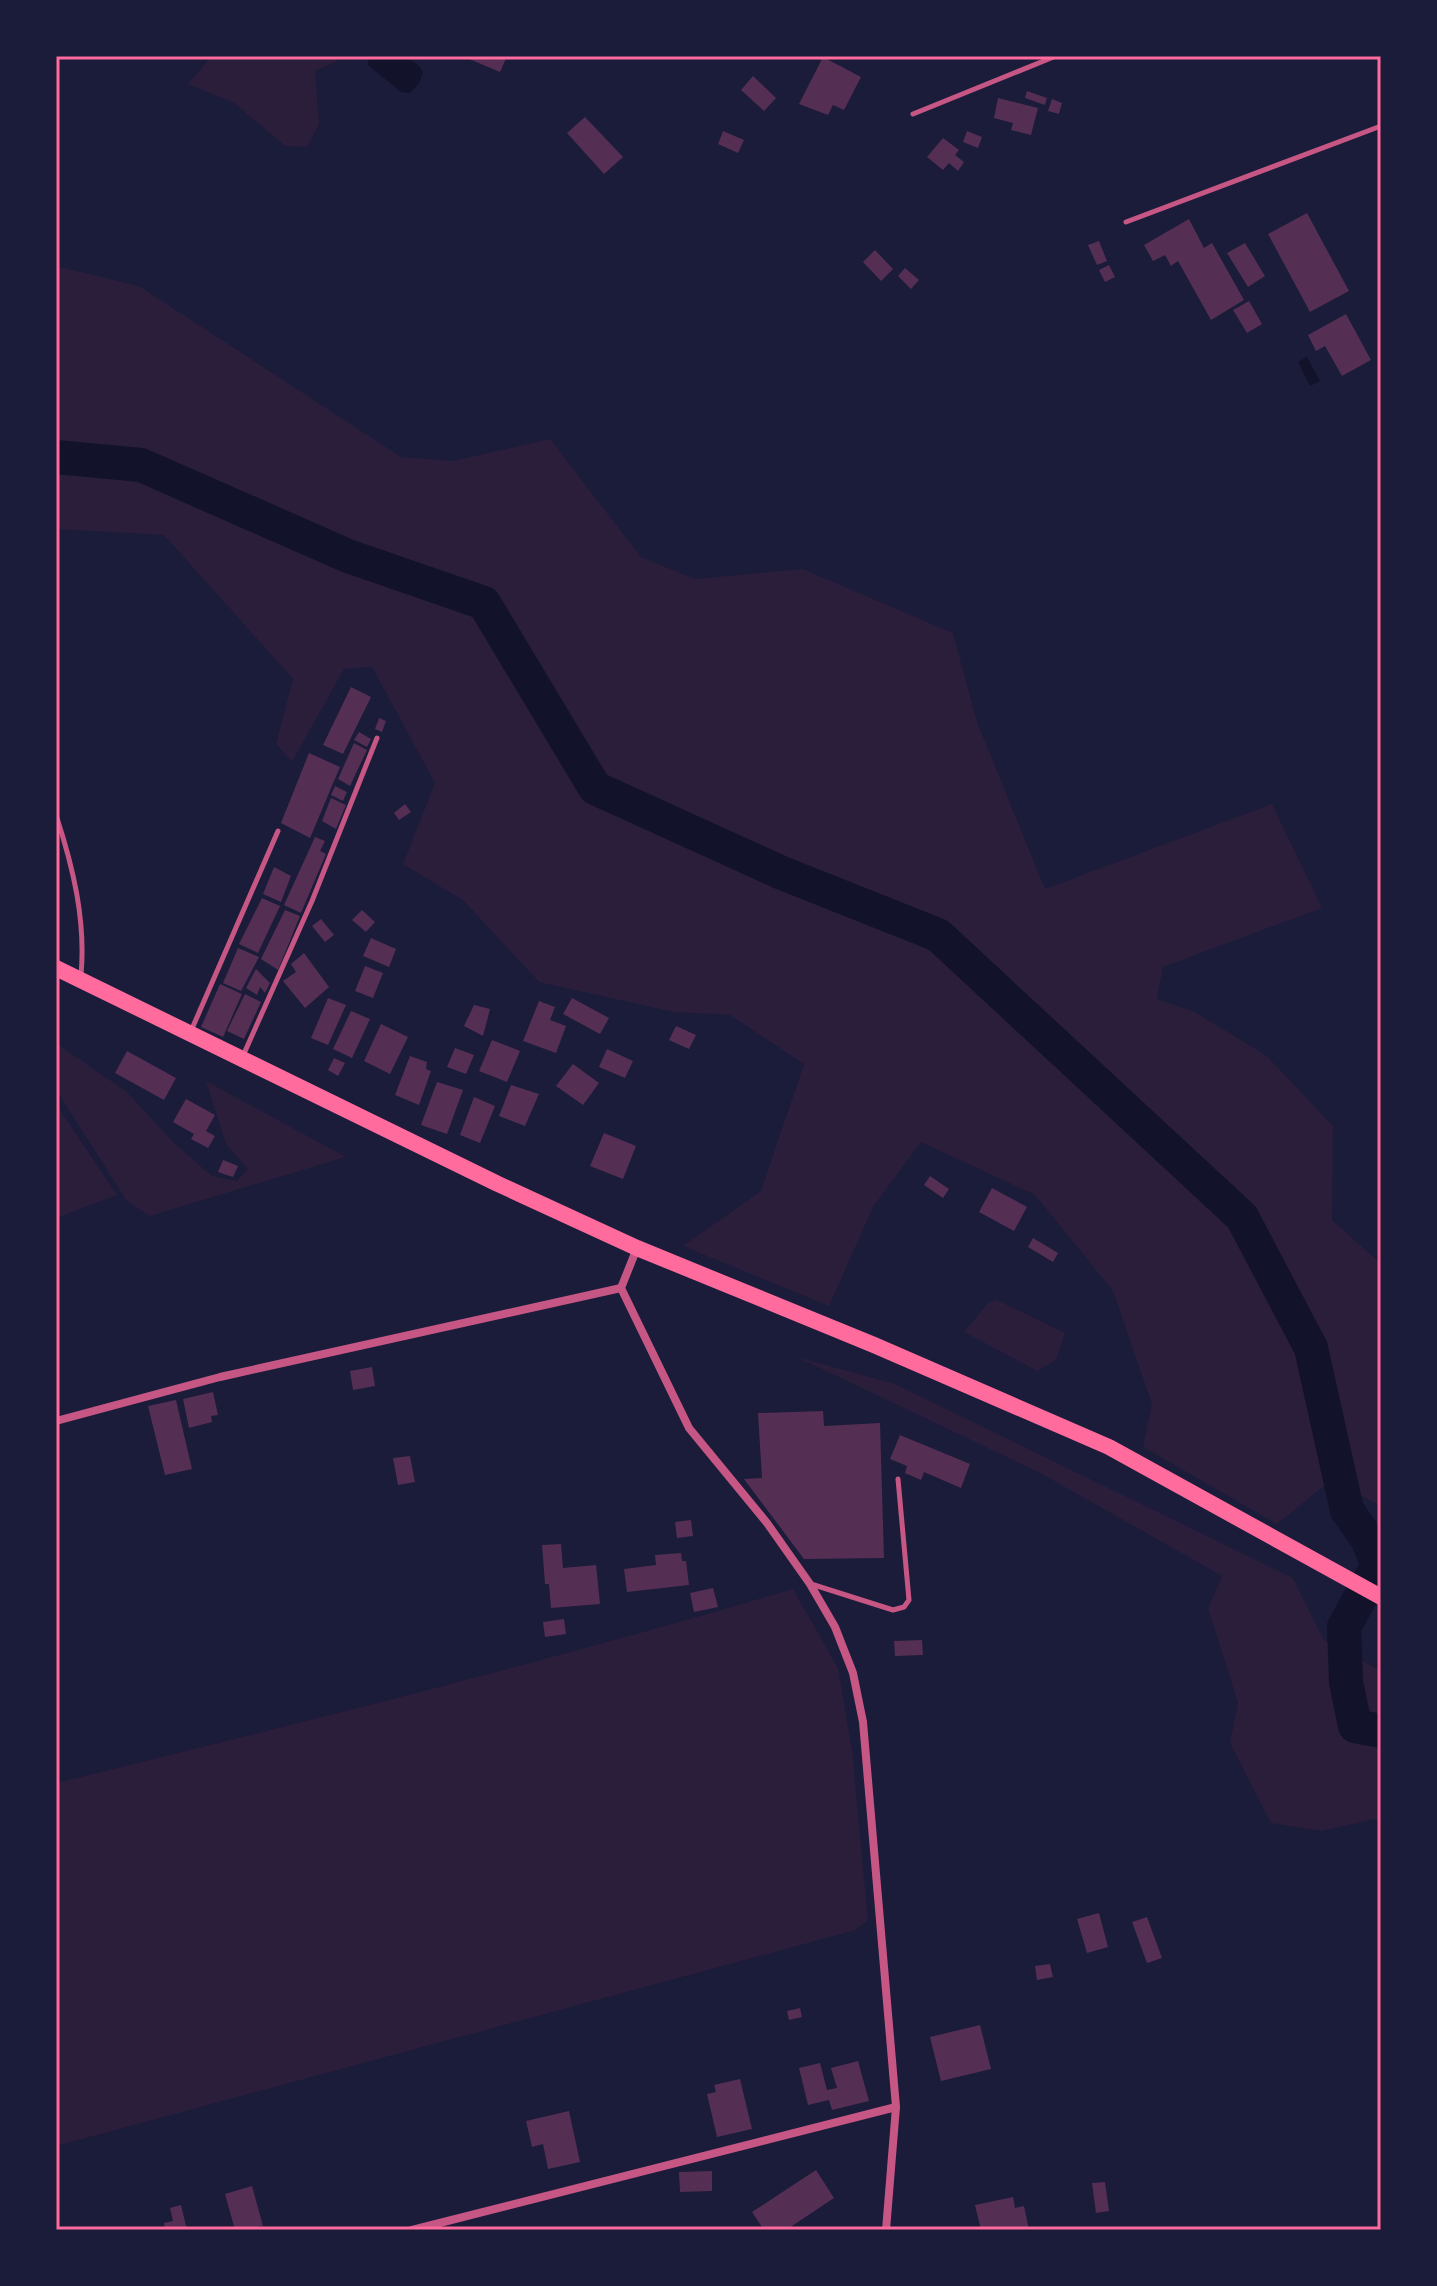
<svg xmlns="http://www.w3.org/2000/svg" width="1437" height="2286" font-family="Inter,sans-serif">
  <rect width="100%" height="100%" fill="#1b1b3a"/>
  <path fill="#2a1e3b" d="M212 56H342L335 62 315 71 319 124 307 147 285 146 234 103 188 84Z
    M56 266 139 286 401 457 453 461 550 439 641 557 695 579 803 569 953 633 977 722 1045 889 1272 804 1322 908 1163 967 1157 999 1195 1012 1267 1056 1333 1126 1332 1220 1381 1264V1506L1331 1480 1277 1524 1143 1447 1152 1404 1113 1291 1035 1195 921 1142 873 1207 829 1306 683 1246 761 1191 804 1064 730 1015 674 1012 539 982 464 901 403 864 435 783 372 667 344 669 292 762 276 744 293 679 164 535 56 529Z
    M56 1043 127 1092 173 1142 212 1176 237 1181 248 1169 226 1144 206 1081 346 1157 150 1216 127 1201 56 1090Z
    M56 1104 117 1195 56 1218Z
    M997 1300 1065 1333 1056 1360 1037 1371 964 1332 987 1304Z
    M797 1357 895 1384 1293 1578 1324 1640 1381 1671V1827L1375 1819 1321 1831 1271 1823 1230 1743 1238 1703 1208 1608 1222 1576 1042 1474Z
    M793 1589 838 1668 852 1750 868 1920 856 1930 56 2146V1783C303 1723 549 1661 793 1589Z"/>
  <path fill="#12122b" d="M369 56C388 56 413 53 423 72L419 83 410 93 401 92 368 65Z
    M1307 357 1320 381 1310 386 1298 362Z"/>
  <g fill="none" stroke-linecap="round" stroke-linejoin="round">
    <path stroke="#12122b" stroke-width="34" d="M56 457 141 465 348 556 484 603 595 788 782 873 938 935 1242 1217 1311 1348 1347 1510 1367 1539 1378 1565 1344 1627 1346 1682 1355 1726 1381 1731"/>
  </g>
  <path fill="#542f53" d="M462 56H507L500 72Z
    M823 57 861 77 844 110 833 105 828 115 799 104Z
    M753 76 776 98 764 111 741 90Z
    M1027 91 1047 98 1045 105 1025 98Z
    M998 98 1038 108 1031 135 1011 130 1013 123 994 118Z
    M1052 99 1062 103 1059 114 1048 111Z
    M585 117 623 157 604 174 567 133Z
    M723 131 744 140 738 153 718 144Z
    M967 131 982 137 978 148 963 142Z
    M943 138 959 150 955 155 964 162 958 171 949 163 943 170 927 157Z
    M1307 213 1349 291 1310 312 1268 234Z
    M1189 219 1204 248 1212 243 1244 300 1211 320 1178 261 1171 266 1165 255 1153 261 1144 245Z
    M1099 241 1107 261 1097 265 1088 245Z
    M1245 243 1265 276 1248 287 1227 253Z
    M875 250 893 269 881 281 863 262Z
    M1109 265 1115 277 1105 282 1099 270Z
    M905 268 919 280 911 289 898 276Z
    M1249 301 1262 324 1247 333 1233 310Z
    M1346 314 1371 360 1342 376 1325 346 1316 351 1308 335Z
    M351 687 371 697 343 754 323 745Z
    M379 718 386 721 382 732 375 729Z
    M359 732 371 739 367 747 354 740Z
    M354 743 367 750 350 786 338 779Z
    M309 753 340 767 310 838 281 823Z
    M335 786 347 792 343 801 331 795Z
    M331 798 346 805 336 829 322 821Z
    M405 804 411 812 399 820 394 813Z
    M315 837 325 841 320 851 326 854 301 913 284 905Z
    M274 867 291 876 281 902 263 894Z
    M262 898 280 906 258 953 239 944Z
    M285 910 300 916 278 970 261 959Z
    M362 910 375 922 366 932 352 920Z
    M321 919 334 935 325 942 312 926Z
    M371 938 396 949 389 967 363 956Z
    M238 948 259 957 241 991 223 983Z
    M304 953 329 987 305 1008 283 981 296 972 291 964Z
    M365 966 383 973 373 998 355 991Z
    M256 969 270 983 265 993 260 987 257 995 246 988Z
    M220 984 242 994 223 1037 201 1027Z
    M245 994 261 1002 244 1039 227 1031Z
    M328 998 346 1005 328 1045 311 1038Z
    M572 998 609 1018 600 1034 563 1014Z
    M539 1001 555 1007 550 1020 566 1026 556 1053 523 1041Z
    M474 1005 490 1009 483 1036 464 1026Z
    M351 1011 370 1019 352 1058 333 1049Z
    M381 1024 408 1037 390 1074 364 1061Z
    M676 1026 696 1035 689 1049 669 1040Z
    M492 1040 520 1051 507 1082 479 1071Z
    M455 1048 474 1055 466 1074 447 1067Z
    M607 1049 633 1061 625 1078 599 1067Z
    M127 1051 176 1078 164 1100 115 1073Z
    M410 1056 427 1062 426 1069 431 1071 419 1105 395 1095Z
    M334 1058 345 1063 338 1076 328 1070Z
    M573 1064 599 1083 583 1105 556 1086Z
    M437 1082 463 1090 447 1134 421 1125Z
    M511 1085 539 1094 525 1126 499 1116Z
    M474 1097 495 1106 480 1143 460 1135Z
    M186 1099 215 1115 206 1131 215 1136 208 1148 191 1139 194 1134 173 1122Z
    M604 1133 636 1146 623 1179 590 1166Z
    M223 1160 238 1166 233 1177 218 1172Z
    M930 1176 949 1189 943 1198 924 1185Z
    M992 1188 1027 1207 1014 1231 979 1212Z
    M1033 1238 1058 1253 1053 1262 1028 1247Z
    M372 1367 375 1386 353 1390 350 1371Z
    M213 1392 218 1415 211 1416 212 1422 189 1428 183 1399Z
    M176 1400 192 1469 165 1475 148 1406Z
    M823 1411 824 1426 880 1423 884 1558 804 1559 744 1479 762 1478 758 1413Z
    M900 1435 970 1464 961 1488 924 1472 921 1480 905 1473 907 1466 890 1459Z
    M410 1456 415 1482 398 1485 393 1458Z
    M691 1520 693 1536 677 1538 675 1522Z
    M561 1544 563 1568 596 1565 600 1604 551 1608 549 1584H545L542 1545Z
    M681 1553 682 1561H686L689 1585 627 1592 624 1569 656 1565 655 1555Z
    M713 1588 718 1607 694 1612 690 1593Z
    M564 1619 566 1634 545 1637 543 1622Z
    M922 1640 923 1655 895 1656 894 1641Z
    M1099 1913 1108 1947 1087 1953 1077 1919Z
    M1147 1917 1162 1958 1147 1963 1132 1922Z
    M1050 1964 1053 1977 1037 1980 1035 1966Z
    M800 2008 802 2017 789 2020 787 2011Z
    M980 2025 991 2069 941 2081 930 2037Z
    M858 2061 869 2101 832 2110 829 2100 808 2105 799 2068 820 2063 827 2090 837 2088 831 2068Z
    M740 2079 752 2129 717 2137 707 2094 716 2092 714 2085Z
    M569 2111 580 2162 548 2169 543 2144 532 2147 526 2121Z
    M816 2170 834 2198 786 2230H764L752 2212Z
    M712 2171V2191L680 2192 679 2172Z
    M1105 2182 1109 2211 1096 2213 1092 2183Z
    M252 2186 263 2226 235 2230 225 2194Z
    M1013 2197 1015 2208 1024 2206 1029 2230H981L975 2205Z
    M181 2205 187 2230H165L164 2223 173 2221 170 2208Z"/>
  <g fill="none" stroke-linecap="round" stroke-linejoin="round">
    <path stroke="#c65784" stroke-width="5" d="M913 114 1056 56
      M1126 222 1381 126
      M56 815C73 867 86 920 81 975
      M191 1031 278 831
      M242 1058 312 901 377 738
      M811 1584 893 1610 904 1607 909 1600 898 1479"/>
    <path stroke="#c65784" stroke-width="8" d="M637 1248 621 1288 689 1428 767 1523 810 1584 835 1627 853 1673 863 1722 896 2107 886 2230
      M56 1421 220 1377 621 1288
      M412 2230 896 2107"/>
    <path stroke="#ff6b9d" stroke-width="16" d="M56 968 498 1184 637 1248 874 1345 1109 1447 1381 1597"/>
  </g>
  <rect width="1437" height="2286" fill="none" stroke="#1b1b3a" stroke-width="116"/>
  <rect x="58" y="58" width="1321" height="2170" fill="none" stroke="#ff6b9d" stroke-width="3"/>
</svg>
